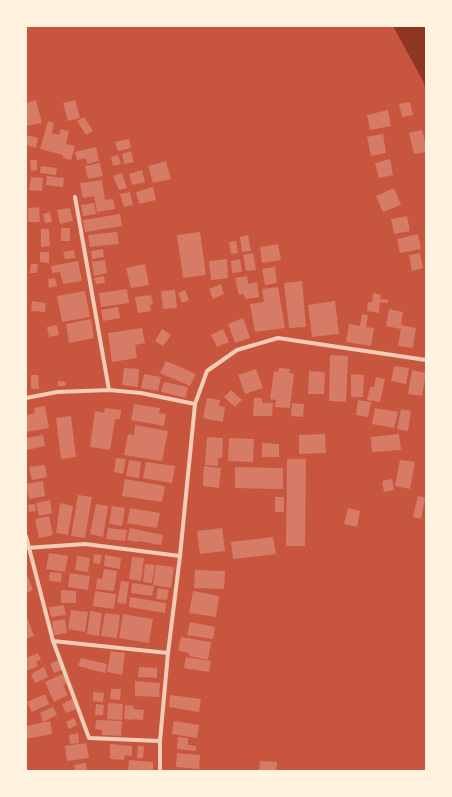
<svg xmlns="http://www.w3.org/2000/svg" width="452" height="797" font-family="Bitter,serif">
  <rect width="100%" height="100%" fill="#c8553d"/>
  <path fill="#8f3625" d="M393 26H426V90L423 81Z"/>
  <path fill="#d67c66" d="M36 100 42 123 26 126V103Z
    M75 100 80 118 68 121 63 103Z
    M410 102 413 115 402 117 399 104Z
    M388 110 391 126 370 130 367 115Z
    M84 117 93 131 86 135 77 121Z
    M48 121 54 123 52 133 59 135 61 129 69 131 66 144 75 146 71 160 63 158V155L40 149Z
    M422 130 425 141H426V152L414 154 409 133Z
    M383 134 386 153 371 156 367 137Z
    M26 135 38 138 36 148 26 145Z
    M129 139 131 148 118 151 115 142Z
    M96 147 99 161 87 164 86 158 77 160 75 152Z
    M131 151 134 162 124 164 122 154Z
    M118 155 121 164 113 166 111 157Z
    M390 159 393 175 379 178 375 163Z
    M30 160H37V170L31 171Z
    M166 161 171 179 153 183 148 166Z
    M100 163 103 176 88 179 85 166Z
    M41 166 57 168 56 175 40 173Z
    M142 170 145 182 132 185 129 174Z
    M122 173 127 188 119 190 113 176Z
    M47 176 64 178 63 187 46 185Z
    M31 177 43 178 42 191 29 190Z
    M102 180 105 200 113 199 115 209 97 212 94 196 83 198 80 183Z
    M153 187 156 200 139 204 136 192Z
    M394 188 401 205 383 212 376 196Z
    M130 192 133 205 124 207 120 194Z
    M94 203 96 214 83 216 81 205Z
    M39 207 40 222H28V208Z
    M70 208 73 221 60 224 57 210Z
    M50 212 52 222 45 223 43 214Z
    M120 214 122 226 85 232 83 220Z
    M407 216 410 231 394 234 391 219Z
    M61 228H70V241H61Z
    M41 229H49L50 246 41 247Z
    M117 232 119 244 90 247 88 235Z
    M200 232 206 275 183 278 177 235Z
    M418 234 421 249 400 253 397 239Z
    M248 235 251 251 242 252 240 237Z
    M236 241 238 253 231 254 229 242Z
    M278 244 281 260 262 263 260 247Z
    M103 249 104 257 92 259 91 251Z
    M74 250 75 258 65 259 63 252Z
    M40 252H49V263L40 262Z
    M253 253 256 270 246 271 243 255Z
    M420 253 423 268 412 271 409 255Z
    M227 259 228 278 211 280 209 261Z
    M240 259 242 272 232 273 231 261Z
    M105 260 107 273 94 276 92 262Z
    M78 261 82 281 63 284 60 272 52 273 51 266Z
    M31 264H38L37 273H30Z
    M145 264 149 285 131 288 126 268Z
    M275 267 277 283 265 285 262 269Z
    M104 276 105 283 96 284 94 278Z
    M247 276 248 284 257 282 259 297 245 299 244 294 239 295 235 278Z
    M55 278 57 286 49 288 48 279Z
    M302 281 306 327 289 328 284 283Z
    M221 284 224 294 213 299 209 289Z
    M278 287 285 328 255 332 250 304 264 302 262 289Z
    M127 289 129 303 101 307 99 293Z
    M175 290 177 308 163 309 161 291Z
    M185 290 189 300 182 303 178 293Z
    M85 291 90 317 62 322 57 296Z
    M373 293 381 295 380 299 388 300V303L380 302 379 313 367 311 368 302H372Z
    M151 295 153 304 150 305 151 311 138 313 135 297Z
    M32 301 46 303 45 312 31 311Z
    M335 301 339 334 312 337 308 305Z
    M118 307 120 318 103 321 101 310Z
    M389 309 403 312 401 325 416 328 413 348 398 346 401 329 386 326Z
    M362 314 368 315 366 327 374 328 371 346 346 342 349 324 360 326Z
    M243 318 250 338 235 343 228 324Z
    M91 319 94 338 69 343 66 324Z
    M57 325 59 335 49 337 47 327Z
    M142 328 145 343 135 345 137 358 112 362 108 333Z
    M162 329 171 335 163 346 155 341Z
    M223 329 229 342 217 347 211 335Z
    M330 355 348 356 346 402 329 401Z
    M166 361 196 374 190 386 160 373Z
    M394 366 409 368 406 384 391 381Z
    M124 368 139 369 138 387 122 385Z
    M279 368 290 369 289 373 294 374 290 408 275 407 276 400 270 399 274 371 278 372Z
    M256 369 263 388 245 394 238 375Z
    M412 370 426 373 422 396 408 394Z
    M309 371 325 372 324 394H308Z
    M144 374 161 377 158 391 141 388Z
    M351 374 364 375 363 397H351Z
    M31 375H38L39 389H31Z
    M376 377 385 379 380 402 367 400 370 387H374Z
    M58 381 66 382 65 386H58Z
    M164 382 188 387 186 398 161 392Z
    M231 390 242 400 235 407 224 397Z
    M207 398 220 400 219 406 225 407 223 422 203 418Z
    M254 398H262V403H273L272 416H253Z
    M358 400 371 402 368 417 356 415Z
    M292 403 304 404 303 417 291 416Z
    M134 404 160 408 159 413 166 414 164 426 131 420Z
    M45 406 49 428 26 432V415L35 413 34 408Z
    M105 408 121 410 120 419H115L110 450 90 447 95 411 104 413Z
    M375 408 398 412 394 428 372 424Z
    M401 409 411 411 408 431 397 429Z
    M71 416 76 457 61 459 56 418Z
    M135 425 168 431 162 461 124 455 128 434 134 435Z
    M325 434 326 453 299 454V435Z
    M399 434 401 450 372 452 371 437Z
    M43 435 45 446 27 450 26 438Z
    M207 437 223 438 222 458H218V466L205 465Z
    M229 438 254 439 253 462 228 461Z
    M262 443 279 444V457H262Z
    M116 458 126 459 123 474 114 472Z
    M287 459H306L305 546H286Z
    M129 460 141 462 139 478 126 476Z
    M400 460 415 462 410 489 395 486Z
    M146 462 175 466 172 483 143 478Z
    M45 465 47 477 32 480 29 467Z
    M204 466 221 468 219 488 203 486Z
    M235 467 283 468V489L235 488Z
    M125 479 165 486 162 502 122 496Z
    M392 479 394 490 384 492 382 481Z
    M43 481 45 496 29 499 26 484Z
    M78 495 92 497 85 538 71 536Z
    M418 496 425 498 421 519 413 517Z
    M275 497H284V512H275Z
    M50 500 52 513 39 516 36 503Z
    M60 503 73 506 68 535 56 533Z
    M35 504 36 511 29 512 28 505Z
    M96 504 108 506 103 537 90 534Z
    M112 506 125 508 122 526 109 524Z
    M130 508 160 513 157 528 127 523Z
    M348 508 360 511 357 527 344 524Z
    M49 516 53 535 39 538 35 519Z
    M108 528 127 530 125 541 106 539Z
    M130 528 163 535 161 545 138 541 137 542 127 540Z
    M222 528 225 551 200 554 197 531Z
    M273 537 276 554 233 559 231 542Z
    M49 553 68 556 65 572 46 569Z
    M94 554 102 555 100 564 93 563Z
    M105 555 121 558 120 569 104 566Z
    M77 556 90 558 88 572 75 570Z
    M132 557 144 558 141 581 129 579Z
    M145 564 155 565 152 583 143 582Z
    M156 565 174 567 171 588 153 585Z
    M104 569 117 571 114 591 96 589 97 578 102 579Z
    M195 570 225 571 224 589 194 588Z
    M50 572 62 573 61 582 49 581Z
    M70 573 90 576 88 590 68 587Z
    M26 577H28L33 590 26 593Z
    M121 581 129 582 126 604 117 603Z
    M132 583 154 586 152 596 131 593Z
    M158 588 169 590 167 600 156 599Z
    M61 590 76 591V603H61Z
    M95 591 116 594 114 609 93 606Z
    M193 591 219 596 216 617 189 613Z
    M130 597 166 603 165 613 129 607Z
    M64 605 66 615 51 617 49 607Z
    M71 610 88 612 85 632 68 629Z
    M90 611 102 613 99 636 87 634Z
    M105 613 120 615 117 638 101 636Z
    M26 614 34 636 26 639Z
    M123 614 153 619 149 643 119 638Z
    M65 619 67 633 54 635 52 621Z
    M190 622 215 627 213 639 187 635Z
    M181 637 211 642 208 660 189 656V653L178 651Z
    M111 651 125 653 122 675 107 672Z
    M38 653 41 659 36 662 38 666 26 671V658Z
    M186 657 211 661 209 672 184 668Z
    M81 658 107 664 105 673 78 666Z
    M58 660 62 670 54 673 50 664Z
    M44 667 48 677 35 683 31 674Z
    M139 667 157 668V678L138 677Z
    M63 674 67 683 63 685 68 695 54 702 45 682Z
    M135 681 160 683 159 697 135 696Z
    M111 689H121L120 700 110 699Z
    M93 692 104 693 103 702 93 701Z
    M45 694 49 704 32 712 27 702Z
    M170 695 201 699 199 712 169 707Z
    M72 699 76 709 66 713 62 704Z
    M108 703 123 704 122 720 107 719Z
    M96 704 104 705 103 715H95Z
    M125 705 134 706 133 709 144 710 143 720 133 719V712V720L124 719Z
    M53 707 57 715 43 722 40 713Z
    M74 718 77 725 69 729 66 722Z
    M96 720 122 721 121 736 102 735V730L95 729Z
    M50 721 52 734 26 739V726Z
    M174 721 199 725 197 738 172 734Z
    M78 733 79 743 70 744 69 735Z
    M178 737 188 738V745L196 746V751L177 749Z
    M86 743 89 758 67 761 65 746Z
    M110 744 132 746V756L125 755 124 760 110 759Z
    M138 746H144L143 758H137Z
    M177 753 200 755 199 769 176 767Z
    M129 760 153 762V771H128Z
    M260 761 277 762 276 771H259Z
    M86 763 87 771H75L74 765Z"/>
  <g fill="none" stroke-linecap="round" stroke-linejoin="round">
    <path stroke="#f1ccb7" stroke-width="4" d="M75 197 109 390
      M26 398 57 392 109 390 141 393 195 404
      M26 536 53 641 89 738 160 741
      M26 548 85 544 180 556
      M53 641 168 653
      M160 771V741L168 653 180 556 195 404 207 371 237 350 278 338 426 360"/>
  </g>
  <rect width="452" height="797" fill="none" stroke="#fff3e0" stroke-width="54"/>
</svg>
